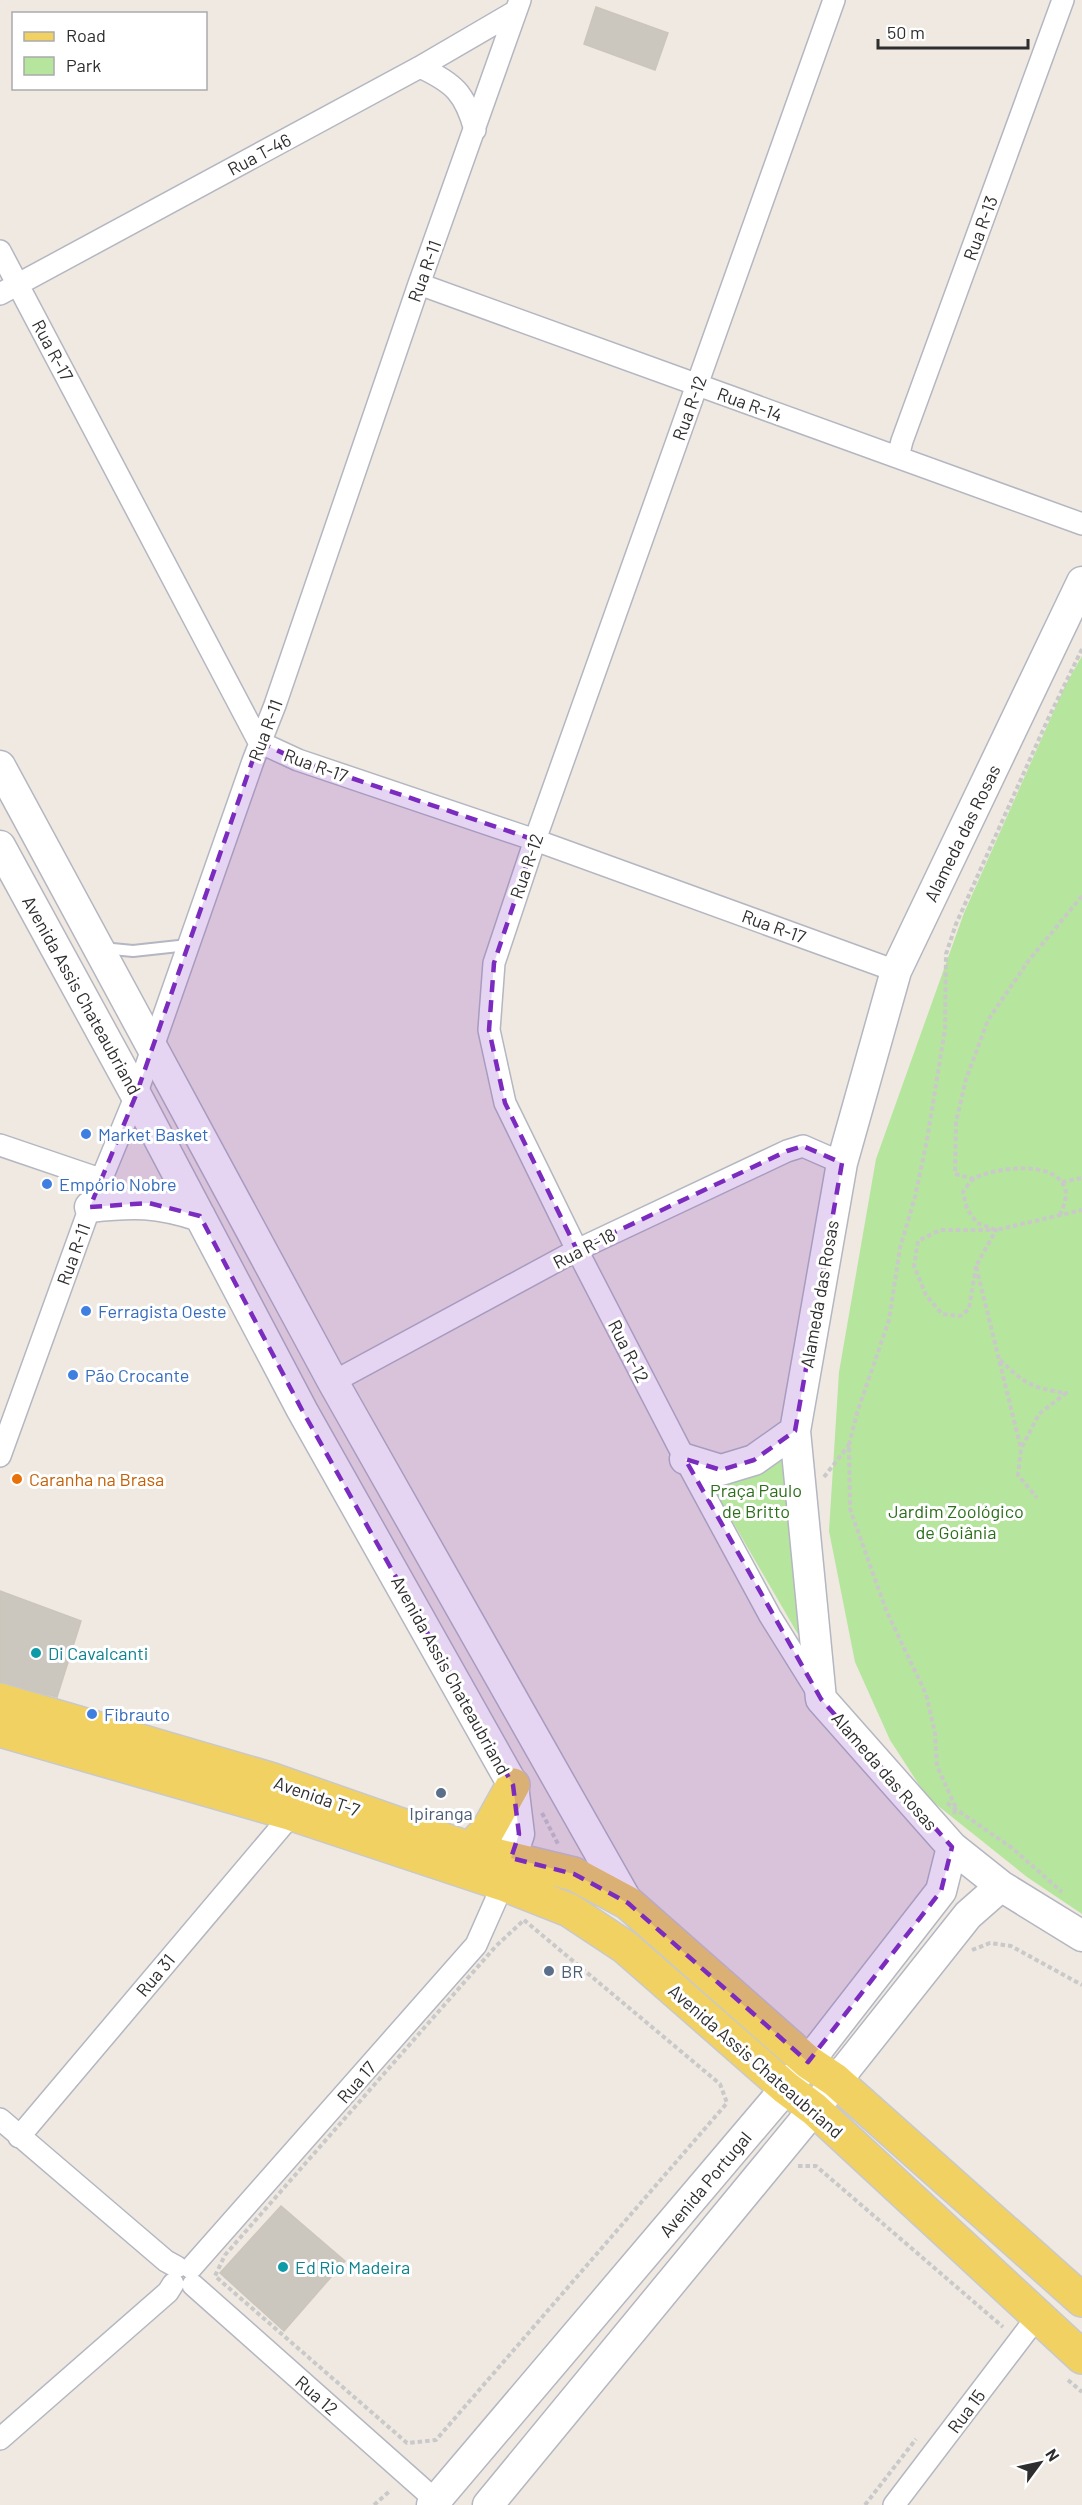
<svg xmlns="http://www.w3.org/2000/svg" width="1082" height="2505" font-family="Barlow,sans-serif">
  <rect width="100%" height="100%" fill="#efe9e1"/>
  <path fill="#b6e59e" d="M1082 656V1914L1027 1877 927 1797 890 1740 855 1662 829 1531 839 1372 876 1159 964 913 1065 686Z
    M782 1453 799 1636 709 1481Z"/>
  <path fill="#cbc7bf" stroke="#cbc5ba" stroke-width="1.5" d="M596 7 668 33 655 70 584 44Z
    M0 1591 81 1621 57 1697 0 1682Z
    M281 2206 345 2261 284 2331 220 2273Z"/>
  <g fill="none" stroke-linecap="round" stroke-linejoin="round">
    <g stroke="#b4b7c1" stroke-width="14">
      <path id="lane" d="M102 948 133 951 188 945"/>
    </g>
    <g stroke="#b4b7c1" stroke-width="24">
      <path id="street" d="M420 67C454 83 465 93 475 130
        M0 251 259 742 298 760 535 840 896 971
        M419 284 1082 524
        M0 294 420 67 516 11
        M898 457 902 441 1063 0
        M0 1145 100 1179
        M333 1382 577 1250 787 1151 803 1146 842 1163
        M0 1456 90 1207 136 1095 253 761 275 705 419 284 520 0
        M818 1693 770 1616 685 1459 577 1250 505 1103 489 1030 494 963 535 840 834 0
        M0 2119 166 2261 177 2267
        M19 2137 292 1814
        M191 2268 476 1945 503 1884
        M193 2285 441 2505
        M0 2439 168 2292 173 2284
        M894 2505 1037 2317"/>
    </g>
    <g stroke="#b4b7c1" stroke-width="33">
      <path id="secondary" d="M1082 582 896 971 842 1163 795 1431 821 1699 952 1847 1001 1886 1082 1936
        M0 766 333 1382 628 1903
        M0 846 136 1095 302 1410 513 1785 519 1834 503 1882
        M90 1207C134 1202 157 1202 200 1216
        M685 1459 721 1470 754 1460 795 1431
        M432 2505 808 2062 941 1891 952 1847
        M488 2505 814 2109 968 1915 1001 1886"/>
    </g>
    <g stroke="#c9c9c9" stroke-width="36">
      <path id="primary" d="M0 1700 270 1779 470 1849 574 1874 628 1903 808 2062 835 2080 1082 2300
        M0 1730 292 1814 503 1884 569 1910 625 1947 786 2088 814 2109 1082 2357
        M470 1849 488 1830 513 1785"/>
    </g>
    <path stroke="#c9c9c9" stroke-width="4" stroke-dasharray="4.5 3" stroke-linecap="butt" d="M974 1179 955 1174 956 1122 966 1079 988 1020 1029 960 1082 896
      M1062 1182 1082 1178
      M1060 1215C1063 1207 1068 1197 1065 1188 1055 1160 997 1167 975 1178 970 1181 966 1188 963 1192L967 1209 977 1223 996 1230 1082 1210
      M976 1266 969 1309 960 1316 942 1314 926 1295 914 1266 918 1241 940 1230H996L976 1266 1021 1449
      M1000 1360C1025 1384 1032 1388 1066 1393L1039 1414 1021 1449 1018 1475 1037 1498
      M824 1477 849 1445
      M947 1803 1012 1848 1062 1892
      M542 1813 558 1844
      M954 1814 956 1808 937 1766 935 1733 926 1694 886 1610 850 1509 849 1445 857 1413 889 1320 900 1248 915 1197 927 1140 945 1029 946 954 956 924 1048 719 1082 649
      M524 1920 720 2084 727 2103 436 2440 407 2443 215 2276 225 2255 496 1946Z
      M972 1950 990 1943 1011 1946 1082 1985
      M798 2166H816L1003 2327
      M1068 2380 1082 2392
      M374 2505 391 2490
      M865 2505 916 2439"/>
    <use href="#lane" stroke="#fff" stroke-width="10"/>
    <use href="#street" stroke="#fff" stroke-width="21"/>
    <use href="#secondary" stroke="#fff" stroke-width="30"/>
    <use href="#primary" stroke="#f2d163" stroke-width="33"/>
  </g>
  <path fill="#7b2cbf" fill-opacity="0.2" stroke="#7b2cbf" stroke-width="4.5" stroke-dasharray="12 8" stroke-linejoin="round" d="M259 742 298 760 535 840 494 963 489 1030 505 1103 577 1250 787 1151 803 1146 842 1163 795 1431 754 1460 721 1470 685 1459 821 1699 952 1847 941 1891 808 2062 628 1903 574 1874 511 1858 519 1834 513 1785 302 1410 200 1216 149 1203 90 1207 136 1095Z"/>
  <g fill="#3f7fe0" stroke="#fff" stroke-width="2">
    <circle cx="86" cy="1134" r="6"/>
    <circle cx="47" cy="1184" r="6"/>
    <circle cx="86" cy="1311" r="6"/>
    <circle cx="73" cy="1375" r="6"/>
    <circle cx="92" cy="1714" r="6"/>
  </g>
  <circle fill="#e8710a" stroke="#fff" stroke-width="2" cx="17" cy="1479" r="6"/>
  <g fill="#0f9aa8" stroke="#fff" stroke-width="2">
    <circle cx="36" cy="1653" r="6"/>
    <circle cx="283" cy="2267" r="6"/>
  </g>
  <g fill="#5c6f8a" stroke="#fff" stroke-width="2">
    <circle cx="441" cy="1793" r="6"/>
    <circle cx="549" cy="1971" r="6"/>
  </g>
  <g text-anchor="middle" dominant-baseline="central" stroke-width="6" stroke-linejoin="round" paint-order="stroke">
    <g font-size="18" fill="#2e2e2e" stroke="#fff">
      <text transform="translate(259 154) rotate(-28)">Rua T-46</text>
      <text transform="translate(980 228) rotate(-70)">Rua R-13</text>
      <text transform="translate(424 271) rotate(-70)">Rua R-11</text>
      <text transform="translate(53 350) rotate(62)">Rua R-17</text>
      <text transform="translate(750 404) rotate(20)">Rua R-14</text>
      <text transform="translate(689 408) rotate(-70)">Rua R-12</text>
      <text transform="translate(265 730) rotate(-69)">Rua R-11</text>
      <text transform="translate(316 765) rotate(20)">Rua R-17</text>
      <text transform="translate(962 833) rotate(-64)">Alameda das Rosas</text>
      <text transform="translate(526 866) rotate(-71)">Rua R-12</text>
      <text transform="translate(774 926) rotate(20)">Rua R-17</text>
      <text transform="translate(82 995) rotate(61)">Avenida Assis Chateaubriand</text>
      <text transform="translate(584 1248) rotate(-27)">Rua R-18</text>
      <text transform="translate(73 1254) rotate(-70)">Rua R-11</text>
      <text transform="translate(819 1294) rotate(-80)">Alameda das Rosas</text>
      <text transform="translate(629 1351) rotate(63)">Rua R-12</text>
      <text transform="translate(451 1675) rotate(61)">Avenida Assis Chateaubriand</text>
      <text transform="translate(885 1771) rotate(49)">Alameda das Rosas</text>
      <text transform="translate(317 1796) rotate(19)">Avenida T-7</text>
      <text transform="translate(155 1975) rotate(-50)">Rua 31</text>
      <text transform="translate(756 2061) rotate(41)">Avenida Assis Chateaubriand</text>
      <text transform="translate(356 2082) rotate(-49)">Rua 17</text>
      <text transform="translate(705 2184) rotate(-50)">Avenida Portugal</text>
      <text transform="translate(317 2395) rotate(41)">Rua 12</text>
      <text transform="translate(966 2411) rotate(-53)">Rua 15</text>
    </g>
    <g font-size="18" fill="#366cbe" stroke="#fff" text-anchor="start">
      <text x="98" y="1134">Market Basket</text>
      <text x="59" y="1184">Empório Nobre</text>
      <text x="98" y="1311">Ferragista Oeste</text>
      <text x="85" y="1375">Pão Crocante</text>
      <text x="104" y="1714">Fibrauto</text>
    </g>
    <g font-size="18" fill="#c56008" stroke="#fff" text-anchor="start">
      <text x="29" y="1479">Caranha na Brasa</text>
    </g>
    <g font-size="18" fill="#2c6e1b" stroke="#fff">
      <text x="756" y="1490">Praça Paulo<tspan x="756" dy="21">de Britto</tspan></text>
      <text x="956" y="1511">Jardim Zoológico<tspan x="956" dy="21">de Goiânia</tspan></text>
    </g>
    <g font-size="18" fill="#0d838f" stroke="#fff" text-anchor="start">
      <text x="48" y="1653">Di Cavalcanti</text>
      <text x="295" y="2267">Ed Rio Madeira</text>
    </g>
    <g font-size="18" fill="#4e5e75" stroke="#fff">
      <text x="441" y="1813">Ipiranga</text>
      <text x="561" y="1971" text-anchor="start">BR</text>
    </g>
  </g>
  <rect x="12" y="12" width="195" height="78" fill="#ffffff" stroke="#ababab" stroke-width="1.5"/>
  <rect x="24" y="32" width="30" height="9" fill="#f2d163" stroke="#ababab" stroke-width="1.5"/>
  <text x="66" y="42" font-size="18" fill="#2e2e2e">Road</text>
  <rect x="24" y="57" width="30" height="18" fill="#b6e59e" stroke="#ababab" stroke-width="1.5"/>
  <text x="66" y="72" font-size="18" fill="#2e2e2e">Park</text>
  <g transform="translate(1040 2463) rotate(57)" stroke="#ffffff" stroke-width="4.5" paint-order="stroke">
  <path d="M0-4.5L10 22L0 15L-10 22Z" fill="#2e2e2e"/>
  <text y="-9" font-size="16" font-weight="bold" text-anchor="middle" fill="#2e2e2e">N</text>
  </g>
  <path d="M878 39v9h150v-9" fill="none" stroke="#2e2e2e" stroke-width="3"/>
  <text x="887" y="39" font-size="18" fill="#2e2e2e" stroke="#ffffff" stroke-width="4.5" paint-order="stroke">50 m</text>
</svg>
